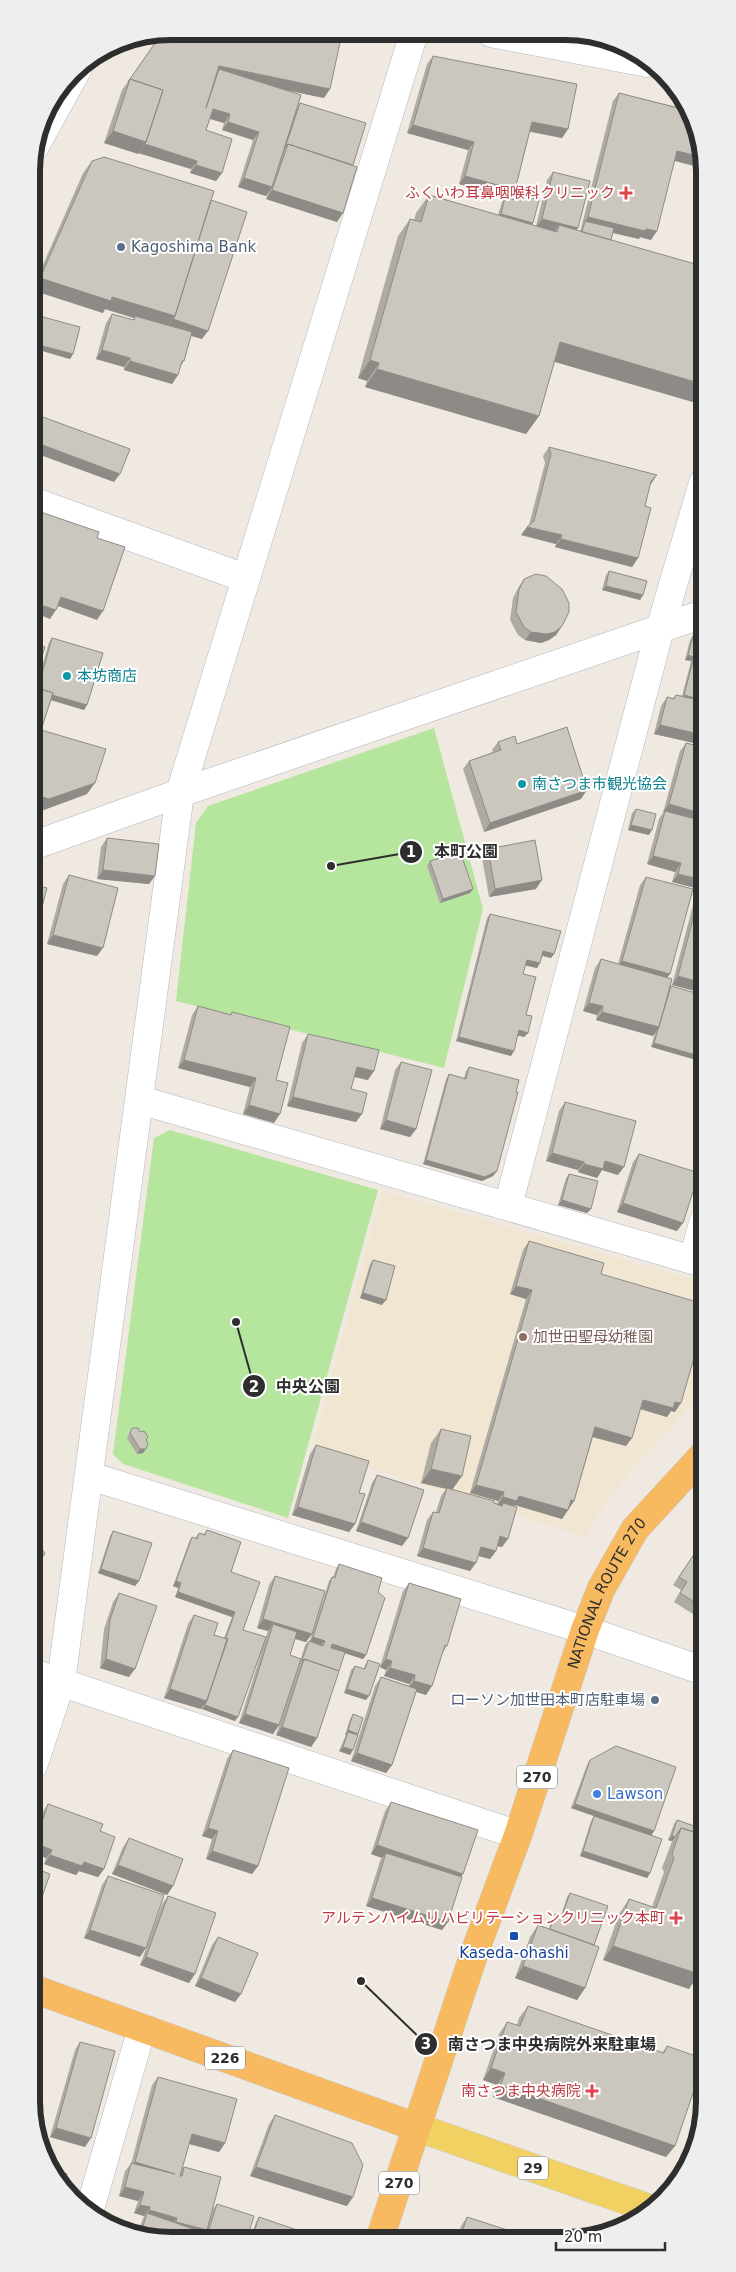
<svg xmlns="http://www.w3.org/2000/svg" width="736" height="2272" font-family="'DejaVu Sans','Noto Sans JP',sans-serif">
  <rect width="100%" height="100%" fill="#efe9e1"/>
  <path fill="#f0e6d1" d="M382 1191 703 1282 704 1391 630 1472 606 1503 585 1537 312 1449Z"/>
  <path fill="#b6e59e" d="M434 728 483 909 444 1068 176 1001 196 823 208 806Z
    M170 1130 378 1190 288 1518 123 1464 113 1454 154 1138Z"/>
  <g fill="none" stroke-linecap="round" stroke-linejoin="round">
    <g stroke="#b4b7c1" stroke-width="29">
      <path id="minor" d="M32 501 245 578
        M32 846 180 793 703 614
        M140 1100 703 1263
        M508 1206 660 629 703 483
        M693 1260 703 1223
        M90 1476 585 1630 704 1671
        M33 1673 518 1835
        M33 1766 61 1682 180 793 414 33
        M90 2209 142 2028"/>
    </g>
    <g stroke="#b4b7c1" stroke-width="29">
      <path id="tertiary" d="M491 33 647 63
        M35 146 78 68"/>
    </g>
    <g stroke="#c9c9c9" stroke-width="29">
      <path id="primary" d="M416 2127 651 2209"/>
    </g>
    <g stroke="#c9c9c9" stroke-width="29">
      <g id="trunk">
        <path d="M34 1989 416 2127"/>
        <path id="s1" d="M380 2238 474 1954 518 1835 585 1630 601 1589 635 1529 704 1454"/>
      </g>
    </g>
    <use href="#minor" stroke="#fff" stroke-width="28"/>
    <use href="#tertiary" stroke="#fff" stroke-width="28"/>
    <use href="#primary" stroke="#f2d163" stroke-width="28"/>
    <use href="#trunk" stroke="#f8ba60" stroke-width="28"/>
  </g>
  <path fill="#afaba4" d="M162 33 324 98 281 89 298 106 300 103 353 165 337 222 266 199 268 193 266 196 238 187 253 140 222 130 224 123 210 119 206 130 222 173 216 181 190 173 191 169 104 143 122 90Z
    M433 56 568 129 562 138 530 131 515 190 509 198 459 184 468 150 407 133 427 64Z
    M619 93 681 108 682 107 702 144V168L674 160 651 240 640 237 639 239 613 233 611 240 693 402 554 361 539 416 526 434 365 387 367 381 358 378 398 236 410 219 414 220 416 213 429 195 498 215 502 202 505 197 513 199 517 194 533 223 532 225 536 226 547 180 553 172 578 228 576 230 580 232 613 101Z
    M92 161 211 200 202 339 191 336 184 361 180 367 172 384 124 370V367L96 359 106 323 112 314 133 320 134 318 105 309 103 313 32 290 83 173Z
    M43 317 73 354 70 359 32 348 39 322Z
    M549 447 651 484 650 485 645 506 638 558 632 567 555 547 556 544 521 535 529 525 545 463 543 456Z
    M609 571 643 595 640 600 602 590 606 575Z
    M524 579 562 626 556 635 549 640 541 643 525 640 518 635 510 620 513 598 518 588Z
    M32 627 37 644 32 687 36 688 49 642 52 638 87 705 84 710 51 700 41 730 87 794 41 811 32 808Z
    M693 636 703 745 654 734 661 706 667 697 673 698 676 695 682 696 691 661 685 660 690 640Z
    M498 742 517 744 581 799 484 832 463 769 469 761 493 752 492 750Z
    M686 743 703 747V890L672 882 675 872 647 864 659 819 663 813 680 751Z
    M636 809 649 835 628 830 632 813Z
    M107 838 149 884 97 879 101 847Z
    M488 849 536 889 489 897 482 858Z
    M430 861 473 889 470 893 440 903 427 866Z
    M69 875 97 956 47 944 63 884Z
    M646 877 670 974 667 977 670 987 703 995 651 1047 655 1033 653 1036 596 1020 597 1015 583 1011 595 968 601 959 618 964 640 885Z
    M700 892 703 993 672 985 694 901Z
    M490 914 554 954 551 958 542 956 537 968 525 965 523 974 528 1033 524 1037 518 1035 511 1056 456 1041 487 918Z
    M198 1006 230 1015 232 1012 276 1080 274 1123 243 1114 250 1087 178 1068 192 1015Z
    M308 1034 368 1080 354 1077 351 1089 356 1122 287 1106 302 1043Z
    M401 1062 416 1129 410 1137 380 1129 395 1070Z
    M469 1067 497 1171 493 1176 482 1181 423 1164 446 1079 449 1074 464 1078 466 1071Z
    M565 1102 618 1175 602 1170 597 1178 578 1172V1170L546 1161 559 1111Z
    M639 1154 677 1231 617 1212 633 1162Z
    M569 1174 591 1209 587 1213 558 1205 566 1178Z
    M529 1241 601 1274 675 1412 671 1411 667 1417 640 1409 626 1446 593 1437 574 1501 562 1519 515 1505 502 1547 497 1546 496 1551 490 1559 478 1556 470 1571 417 1556 427 1520 433 1512H436L441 1496 446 1489 421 1483 431 1443 441 1429 452 1489 497 1504 498 1501 470 1493 526 1299 510 1294 523 1250Z
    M373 1260 382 1305 360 1298 370 1264Z
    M132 1428 140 1432 146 1440V1449L143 1453 137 1454 127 1438Z
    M316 1445 359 1493 355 1524 349 1532 292 1515 310 1454Z
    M377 1475 402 1546 356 1531 372 1483Z
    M207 1530 231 1572 243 1630 266 1637 268 1631 257 1628 269 1585 275 1576 313 1632 329 1581 332 1577H333L336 1569 339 1564 378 1592 366 1655 363 1659 344 1653 317 1738 311 1747 276 1735 298 1668 300 1665H299L305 1645 309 1641H310L312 1634 306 1642 295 1639 290 1655 279 1725 273 1734 239 1723 262 1651 235 1721 202 1709 204 1705 201 1709 164 1698 188 1624 194 1615 214 1635 224 1638 232 1617 175 1597 178 1588 173 1586 189 1542 192 1537 195 1538 199 1533 204 1534Z
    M113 1531 139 1581 135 1586 98 1573 110 1536Z
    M704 1539V1621L674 1602 681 1590 673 1585Z
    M409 1583 447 1646 443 1652 426 1695 416 1692 392 1765 386 1773 351 1761 375 1686 381 1677 409 1686V1684L384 1676 386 1670 380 1667 403 1591Z
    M119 1593 129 1677 100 1668 104 1629 113 1602Z
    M368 1660 366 1700 344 1693 351 1670 355 1666 364 1669 365 1665Z
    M353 1714 358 1734 350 1755 339 1751 346 1735H345L350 1719Z
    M233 1750 258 1866 252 1874 206 1859 212 1839 202 1836 227 1759Z
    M590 1760 654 1831 651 1835 650 1873 647 1878 580 1856 591 1821 594 1816 612 1822 571 1808 587 1765Z
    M391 1802 462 1876 442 1930 366 1906 380 1861 382 1858 371 1854 385 1811Z
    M48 1804 100 1831 104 1869 98 1877 79 1871 76 1875 44 1864 46 1858 34 1853V1838L42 1813Z
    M677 1820 698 1833 689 1989 603 1960 619 1914 629 1899 652 1907 664 1872 662 1868 672 1841 668 1840 674 1824Z
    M129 1838 173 1886 167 1895 112 1874 123 1847Z
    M108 1876 140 1957 84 1938 102 1885Z
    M570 1893 594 1945 585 1988 577 2000 515 1978 530 1937 538 1925 549 1929 552 1918 555 1914 561 1916 567 1897Z
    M168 1896 189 1983 140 1965 162 1904Z
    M218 1937 235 2002 195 1986 212 1945Z
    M528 2006 662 2053 667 2046 675 2146 666 2157 493 2097 497 2085 483 2080 499 2034 507 2022 517 2025 519 2018Z
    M80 2042 85 2147 50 2137 75 2050Z
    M158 2077 225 2143 219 2152 189 2144 181 2170 184 2167 209 2222 213 2209 217 2204 247 2238H204L206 2231 202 2238H144L137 2234 144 2216 134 2213 138 2201 119 2196 125 2171 131 2164 152 2085Z
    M275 2115 347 2206 250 2176 269 2124Z
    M259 2217 305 2238H250L256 2222Z
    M467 2217 532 2238H457L461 2226Z"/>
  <path fill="#8e8b86" d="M219 66 330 89 324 98 217 76 219 69 215 75Z
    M213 109 230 114 224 123 207 118Z
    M228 122 259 132 253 140 222 130Z
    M532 122 568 129 562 138 526 131Z
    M413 125 474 142 468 150 407 133Z
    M113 131 146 142 138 154 104 143Z
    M145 144 197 161 191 169 139 153Z
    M677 151 702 157V168L671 160Z
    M196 165 222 173 216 181 190 173Z
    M465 176 515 190 509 198 459 184Z
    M244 178 272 187 266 196 238 187Z
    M272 190 343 213 337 222 266 199Z
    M501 214 533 223 530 227 498 219Z
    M588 217 646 229 657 231 651 240 640 237 639 239 584 226 585 222Z
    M542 219 578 228 572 236 559 225 554 232 536 227Z
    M40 278 112 297 175 316 166 328 135 316 134 318 105 309 103 313 32 290Z
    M173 319 208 331 202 339 167 328Z
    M560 342 702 384V389L693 402 548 360Z
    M35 344 73 354 70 359 32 348Z
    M102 350 130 358 124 367 96 359Z
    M370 360 379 363 367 381 358 378Z
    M130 361 178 375 172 384 124 370Z
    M377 369 539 416 526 434 365 387Z
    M32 441 120 474 114 482 32 452Z
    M657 475 651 484 645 490 651 481Z
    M527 527 562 535 556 544 521 535Z
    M561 539 638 558 632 567 555 547Z
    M606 586 643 595 640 600 602 590Z
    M61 597 103 611 97 620 55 605Z
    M32 602 56 610 50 619 32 612Z
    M562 626 556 635 549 640 541 643 525 640 531 632Z
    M688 655 694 657 691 661 685 660Z
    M37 691 87 705 84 710 34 695Z
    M684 695 703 700V705L681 699Z
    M660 725 703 735V745L654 734Z
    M95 783 87 794 41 811 32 808V794Z
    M587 790 581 799 484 832 490 823Z
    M669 804 703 814V824L665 811 663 812Z
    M631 825 652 830 649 835 628 830Z
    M653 856 681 863 675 872 647 864Z
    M103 870 155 876 149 884 97 879Z
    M678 874 703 880V890L672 882Z
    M542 880 536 889 489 897 495 889Z
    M473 889 470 893 440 903 443 899Z
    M53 935 103 948 97 956 47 944Z
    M543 951 554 954 551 958 540 955Z
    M527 960 540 963 537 968 523 965Z
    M622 961 670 974 664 982 616 969Z
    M678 976 703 983V993L672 985Z
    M589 1003 603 1006 597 1015 583 1011Z
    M602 1012 659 1027 653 1036 596 1020Z
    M519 1030 528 1033 524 1037 516 1035Z
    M459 1037 514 1051 511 1056 456 1041Z
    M654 1043 703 1057V1062L651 1047Z
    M184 1060 256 1078 250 1087 178 1068Z
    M357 1067 374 1071 368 1080 351 1076Z
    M293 1097 362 1114 356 1122 287 1106Z
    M249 1105 280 1114 274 1123 243 1114Z
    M386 1120 416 1129 410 1137 380 1129Z
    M552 1153 584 1162 578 1170 546 1161Z
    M426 1160 497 1171 493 1176 482 1181 423 1164Z
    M605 1161 624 1167 618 1175 602 1170 597 1178 578 1172 584 1164Z
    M562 1200 591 1209 587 1213 558 1205Z
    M623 1203 683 1223 677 1231 617 1212Z
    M516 1286 532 1290 526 1299 510 1294Z
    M363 1293 386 1300 382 1305 360 1298Z
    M643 1400 675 1402 681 1403 675 1412 671 1411 667 1417 637 1408Z
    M595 1427 632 1438 626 1446 589 1436Z
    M140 1449H146L143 1453 137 1454Z
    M431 1469 462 1476 452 1490 421 1483Z
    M476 1485 504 1492 498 1501 470 1493Z
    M519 1496 568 1510 562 1519 515 1505 512 1510 502 1506 503 1503 500 1507 497 1506 503 1497Z
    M571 1500 574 1501 568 1510 565 1509Z
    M298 1507 355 1524 349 1532 292 1515Z
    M361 1522 408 1538 402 1546 356 1531Z
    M500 1536 508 1539 502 1547 494 1545Z
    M481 1547 496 1551 490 1559 475 1555Z
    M423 1548 476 1563 470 1571 417 1556Z
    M45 1554 39 1563 33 1566V1561Z
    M101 1569 139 1581 135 1586 98 1573Z
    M176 1581 181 1583 178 1588 173 1586Z
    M178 1592 235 1612 232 1617 175 1597Z
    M263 1619 312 1634 306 1642 271 1632 273 1624 268 1631 257 1628Z
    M313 1637 325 1641 321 1645 310 1641Z
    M332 1644 366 1655 363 1659 329 1648Z
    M106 1659 135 1669 129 1677 100 1668Z
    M386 1659 392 1661 386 1670 380 1667Z
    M390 1668 415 1675 409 1684 384 1676Z
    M414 1681 432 1686 426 1695 408 1689Z
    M170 1689 207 1701 201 1709 164 1698Z
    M347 1689 369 1696 366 1700 344 1693Z
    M205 1705 238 1717 235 1721 202 1709Z
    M245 1714 279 1725 273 1734 239 1723Z
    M282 1727 317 1738 311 1747 276 1735Z
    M348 1730 358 1734 355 1738 348 1732 346 1735H345Z
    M343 1747 353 1750 350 1755 339 1751Z
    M357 1753 392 1765 386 1773 351 1761Z
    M575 1804 654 1831 651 1836 571 1808Z
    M208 1828 218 1831 212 1839 202 1836Z
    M672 1836 675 1837 672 1841 668 1840Z
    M35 1843 52 1850 46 1858 34 1853V1844Z
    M377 1845 463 1874 457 1883 386 1853 382 1858 371 1854Z
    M212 1851 258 1866 252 1874 206 1859Z
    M583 1851 650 1873 647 1878 580 1856Z
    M50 1855 84 1862 104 1869 98 1877 79 1871 76 1875 44 1864Z
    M118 1865 173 1886 167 1895 112 1874Z
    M372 1898 448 1922 442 1930 366 1906Z
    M90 1930 146 1948 140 1957 84 1938Z
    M613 1946 699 1974 689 1989 603 1960Z
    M146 1957 195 1974 189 1983 140 1965Z
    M523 1966 585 1988 577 2000 515 1978Z
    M201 1978 241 1994 235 2002 195 1986Z
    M491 2068 505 2073 497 2085 483 2080Z
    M501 2085 675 2146 666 2157 493 2097Z
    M56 2128 91 2138 85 2147 50 2137Z
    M192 2134 225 2143 219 2152 186 2143Z
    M135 2162 175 2174 169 2183 129 2170Z
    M256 2167 353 2197 347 2206 250 2176Z
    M125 2187 144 2192 138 2201 119 2196Z
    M140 2205 150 2207 144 2216 134 2213Z
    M149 2210 177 2218 171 2226 147 2213 143 2219Z
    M176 2222 207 2230 202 2238H199L170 2230Z
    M207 2235 217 2238H205Z"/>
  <path fill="#cbc7bf" stroke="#8e8b86" d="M171 31 313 32 341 38 330 89 219 66 206 108 219 69 301 95 272 187 244 178 259 132 228 122 230 114 213 109 206 130 232 139 222 173 196 165 197 161 145 144 146 142 163 90 130 79 128 82 162 33Z
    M433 56 577 84 568 129 532 122 515 190 465 176 474 142 413 125Z
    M130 79 163 90 146 142 113 131Z
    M619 93 682 109V107L702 144V157L677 151 657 231 646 229 645 231 588 217Z
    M300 103 366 123 353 165 288 144 285 148Z
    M288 144 357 167 343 213 272 190Z
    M104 157 214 191 175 316 112 297 111 301 40 278 92 161Z
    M553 172 590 181 578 228 542 219Z
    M517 194 539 200 533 223 501 214 505 197 515 200Z
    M429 195 557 232 559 225 702 266V384L560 342 539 416 377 369 379 363 370 360 410 219 421 222Z
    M211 200 247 212 208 331 173 319 175 316Z
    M585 221 614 228 611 240 582 232Z
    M112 314 134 320 135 316 192 332 184 361H182L178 375 130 361V358L102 350Z
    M43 317 80 327 73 354 35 344Z
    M32 413 130 449 120 474 32 441Z
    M549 447 657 475 651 481 645 506 651 508 638 558 561 539 562 535 527 527 534 521 551 454Z
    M32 509 99 532 97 538 125 547 103 611 61 597 56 610 32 602Z
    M609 571 647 581 643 595 606 586Z
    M536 574 546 576 562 589 569 603V612L562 626 555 632 547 634 531 632 524 627 516 612 519 590 524 579Z
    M32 627 41 630 37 644 45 647 32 687Z
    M693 636 703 638V700L684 695 694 657 688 655Z
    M52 638 103 653 87 705 52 695 53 693 38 688Z
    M32 686 53 693 41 730 106 749 95 783 49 799 32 794Z
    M676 695 703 701V735L660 725 667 697 674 699Z
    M567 727 587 790 490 823 469 761 501 750 498 742 515 736 517 744Z
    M686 743 703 747V814L669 804Z
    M636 809 656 814 652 830 631 825Z
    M665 811 703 821V880L678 874 681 863 653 856Z
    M107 838 159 844 155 876 103 870Z
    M535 840 542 880 495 889 488 849Z
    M460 851 473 889 443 899 430 861Z
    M69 875 118 888 103 948 53 935Z
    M646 877 693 889 670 974 622 961Z
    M32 884 47 888 32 946Z
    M700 892 703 893V983L678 976Z
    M490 914 561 931 554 954 543 951 540 963 527 960 523 974 536 977 526 1015 532 1016 528 1033 519 1030 514 1051 459 1037Z
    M601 959 672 979 659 1027 602 1012 603 1006 589 1003Z
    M671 986 703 995V1057L654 1043Z
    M198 1006 231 1015 232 1012 290 1027 276 1080 288 1083 280 1114 249 1105 256 1078 184 1060Z
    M308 1034 379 1050 374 1071 357 1067 351 1089 367 1093 362 1114 293 1097Z
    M401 1062 432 1070 416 1129 386 1120Z
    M469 1067 519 1080 516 1092H518L497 1171 485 1177 426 1160 449 1074 466 1079Z
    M565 1102 636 1121 624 1167 605 1161 603 1169 584 1164V1162L552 1153Z
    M639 1154 699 1173 683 1223 623 1203Z
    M569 1174 598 1181 591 1209 562 1200Z
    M529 1241 604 1263 601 1274 704 1304V1323L681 1403 675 1402 673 1408 643 1400 632 1438 595 1427 574 1501 571 1500 568 1510 519 1496 517 1501 503 1497 504 1492 476 1485 532 1290 516 1286Z
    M373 1260 395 1266 386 1300 363 1293Z
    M132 1428H138L140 1432 144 1431 148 1437 146 1440 148 1444 146 1449H140L130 1433Z
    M441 1429 471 1436 462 1476 431 1469Z
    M316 1445 369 1461 359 1493 365 1494 355 1524 298 1507Z
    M377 1475 424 1490 408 1538 361 1522Z
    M447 1488 494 1501V1503L502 1506 503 1503 517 1507 508 1539 500 1536 496 1551 481 1547 476 1563 423 1548 433 1512 439 1513Z
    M207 1530 241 1542 231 1572 260 1582 243 1630 266 1637 238 1717 205 1705 228 1639 226 1638 235 1612 178 1592 181 1583 176 1581 192 1537 197 1539 199 1533 205 1535Z
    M113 1531 152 1543 139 1581 101 1569Z
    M33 1532 45 1554 33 1561Z
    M704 1539V1608L680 1593 687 1582 679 1577Z
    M339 1564 382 1578 378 1592 385 1598 366 1655 332 1644 331 1648 345 1652 339 1671 304 1659V1661L302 1660 309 1641 323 1646 325 1641 313 1637 332 1577 335 1578Z
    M275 1576 325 1591 312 1634 263 1619Z
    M409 1583 461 1599 447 1646 445 1645 432 1686 414 1681 415 1675 390 1668 392 1661 386 1659Z
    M119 1593 157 1606 135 1669 106 1659 110 1620Z
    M194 1615 218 1623 214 1635 227 1639 207 1701 170 1689Z
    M273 1624 297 1632 290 1655 301 1659 279 1725 245 1714Z
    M304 1659 339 1671 317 1738 282 1727Z
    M368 1660 380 1664 369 1696 347 1689 355 1666 365 1669Z
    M381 1677 417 1689 392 1765 357 1753Z
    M353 1714 363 1718 358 1734 348 1730Z
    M348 1732 358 1735 353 1750 343 1747Z
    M616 1746 676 1767 654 1831 575 1804 590 1760Z
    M233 1750 289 1768 258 1866 212 1851 218 1831 208 1828Z
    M391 1802 478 1830 463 1874 377 1845Z
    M48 1804 103 1824 100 1831 115 1837 104 1869 84 1862 82 1866 50 1855 52 1850 35 1843Z
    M594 1816 662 1839 650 1873 583 1851Z
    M677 1820 700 1828 698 1833 681 1828 675 1837 672 1836Z
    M681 1828 704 1835V1958L699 1974 613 1946 629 1899 656 1908 674 1858 672 1854Z
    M129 1838 183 1859 173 1886 118 1865Z
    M386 1853 462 1877 448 1922 372 1898Z
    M34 1868 50 1874 34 1920Z
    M108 1876 164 1895 146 1948 90 1930Z
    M570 1893 608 1906 594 1945 550 1929 555 1914 562 1916Z
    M168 1896 216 1913 195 1974 146 1957Z
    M538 1925 599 1947 585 1988 523 1966Z
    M218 1937 258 1953 241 1994 201 1978Z
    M528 2006 664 2053 667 2046 704 2059V2061L675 2146 501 2085 505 2073 491 2068 507 2022 520 2026Z
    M34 2027 40 2029 34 2044Z
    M80 2042 115 2051 91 2138 56 2128Z
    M158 2077 237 2099 225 2143 192 2134 180 2176H182L184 2167 221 2177 207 2230 176 2222 177 2218 149 2210 150 2207 140 2205 144 2192 125 2187 131 2163 175 2174 135 2162Z
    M275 2115 352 2143 363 2165 353 2197 256 2167Z
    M58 2173 67 2174 64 2184Z
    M217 2204 254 2216 247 2238H217L207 2235Z
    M147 2213 202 2232 200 2238H144L140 2236Z
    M259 2217 306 2233 305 2238H252Z
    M467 2217 532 2238H460Z"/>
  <g fill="#e0444e" stroke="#fff" stroke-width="2">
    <path d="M623.5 185.5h5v5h5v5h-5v5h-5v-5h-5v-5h5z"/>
    <path d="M673.5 1910.5h5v5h5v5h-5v5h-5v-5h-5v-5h5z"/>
    <path d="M589.5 2083.5h5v5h5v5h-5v5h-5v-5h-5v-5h5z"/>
  </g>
  <g fill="#5c6f8a" stroke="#fff" stroke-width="2">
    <circle cx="121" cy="247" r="5"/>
    <circle cx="655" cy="1700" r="5"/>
  </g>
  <g fill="#0f9aa8" stroke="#fff" stroke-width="2">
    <circle cx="67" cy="676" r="5"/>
    <circle cx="522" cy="784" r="5"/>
  </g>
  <circle fill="#8d6e63" stroke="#fff" stroke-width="2" cx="523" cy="1337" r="5"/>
  <circle fill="#3f7fe0" stroke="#fff" stroke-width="2" cx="597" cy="1794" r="5"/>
  <rect fill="#1a4fb4" stroke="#fff" stroke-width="2" x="509" y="1931" width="10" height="10" rx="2.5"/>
  <g text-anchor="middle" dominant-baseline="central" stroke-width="4" stroke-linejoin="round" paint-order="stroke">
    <g fill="#fff" stroke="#6d6d6d" stroke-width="1">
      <rect x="517" y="1765.5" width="40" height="23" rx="4"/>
      <rect x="205" y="2046.5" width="40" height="23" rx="4"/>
      <rect x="518" y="2156.5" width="30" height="23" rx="4"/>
      <rect x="379" y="2171.5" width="40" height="23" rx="4"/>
    </g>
    <g font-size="14" font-weight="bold" fill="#2e2e2e">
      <text x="537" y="1777">270</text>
      <text x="225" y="2058">226</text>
      <text x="533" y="2168">29</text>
      <text x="399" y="2183">270</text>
    </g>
    <g font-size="15" fill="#be3a42" stroke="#fff" text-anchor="end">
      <text x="615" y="193">ふくいわ耳鼻咽喉科クリニック</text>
      <text x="665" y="1918">アルテンハイムリハビリテーションクリニック本町</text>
      <text x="581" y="2091">南さつま中央病院</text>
    </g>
    <g font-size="15" fill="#4e5e75" stroke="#fff" text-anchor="start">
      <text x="131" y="247">Kagoshima Bank</text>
      <text x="645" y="1700" text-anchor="end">ローソン加世田本町店駐車場</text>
    </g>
    <g font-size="15" fill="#0d838f" stroke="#fff" text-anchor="start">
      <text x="77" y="676">本坊商店</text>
      <text x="532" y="784">南さつま市観光協会</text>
    </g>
    <g font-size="15" fill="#785e54" stroke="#fff" text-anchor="start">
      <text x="533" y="1337">加世田聖母幼稚園</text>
    </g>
    <g font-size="15" fill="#2e2e2e" stroke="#fff">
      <text stroke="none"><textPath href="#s1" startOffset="684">NATIONAL ROUTE 270</textPath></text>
    </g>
    <g font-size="15" fill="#366cbe" stroke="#fff" text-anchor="start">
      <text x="607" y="1794">Lawson</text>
    </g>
    <g font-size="15" fill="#164399" stroke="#fff">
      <text x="514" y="1953">Kaseda-ohashi</text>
    </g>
  </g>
  <path d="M0 0H736V2272H0ZM171 40H565A131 131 0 0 1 696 171V2101A131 131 0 0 1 565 2232H171A131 131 0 0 1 40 2101V171A131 131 0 0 1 171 40Z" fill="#eee" fill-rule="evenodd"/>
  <path fill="none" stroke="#2e2e2e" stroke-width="6" d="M171 40H565A131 131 0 0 1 696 171V2101A131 131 0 0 1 565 2232H171A131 131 0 0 1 40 2101V171A131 131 0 0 1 171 40Z"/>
  <path fill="none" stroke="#2e2e2e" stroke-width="2" d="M331 866L411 852M236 1322L254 1386M361 1981L426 2044"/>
  <g fill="#2e2e2e" stroke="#fff" stroke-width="2">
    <circle cx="331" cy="866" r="5"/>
    <circle cx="236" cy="1322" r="5"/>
    <circle cx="361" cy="1981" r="5"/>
    <circle cx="411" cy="852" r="12"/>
    <circle cx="254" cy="1386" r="12"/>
    <circle cx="426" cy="2044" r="12"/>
  </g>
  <g font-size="15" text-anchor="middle" font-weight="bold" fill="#fff">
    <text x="411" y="857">1</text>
    <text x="254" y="1392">2</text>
    <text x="426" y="2049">3</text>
  </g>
  <g font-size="16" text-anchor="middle" font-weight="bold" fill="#2e2e2e" stroke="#fff" stroke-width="4" stroke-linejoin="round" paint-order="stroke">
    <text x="466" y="857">本町公園</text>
    <text x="308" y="1392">中央公園</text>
    <text x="552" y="2050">南さつま中央病院外来駐車場</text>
  </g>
  <path d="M556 2242v8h109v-8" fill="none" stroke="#2e2e2e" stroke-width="2.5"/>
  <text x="564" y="2242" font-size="15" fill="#2e2e2e" stroke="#ffffff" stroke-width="4" paint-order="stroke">20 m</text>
</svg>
